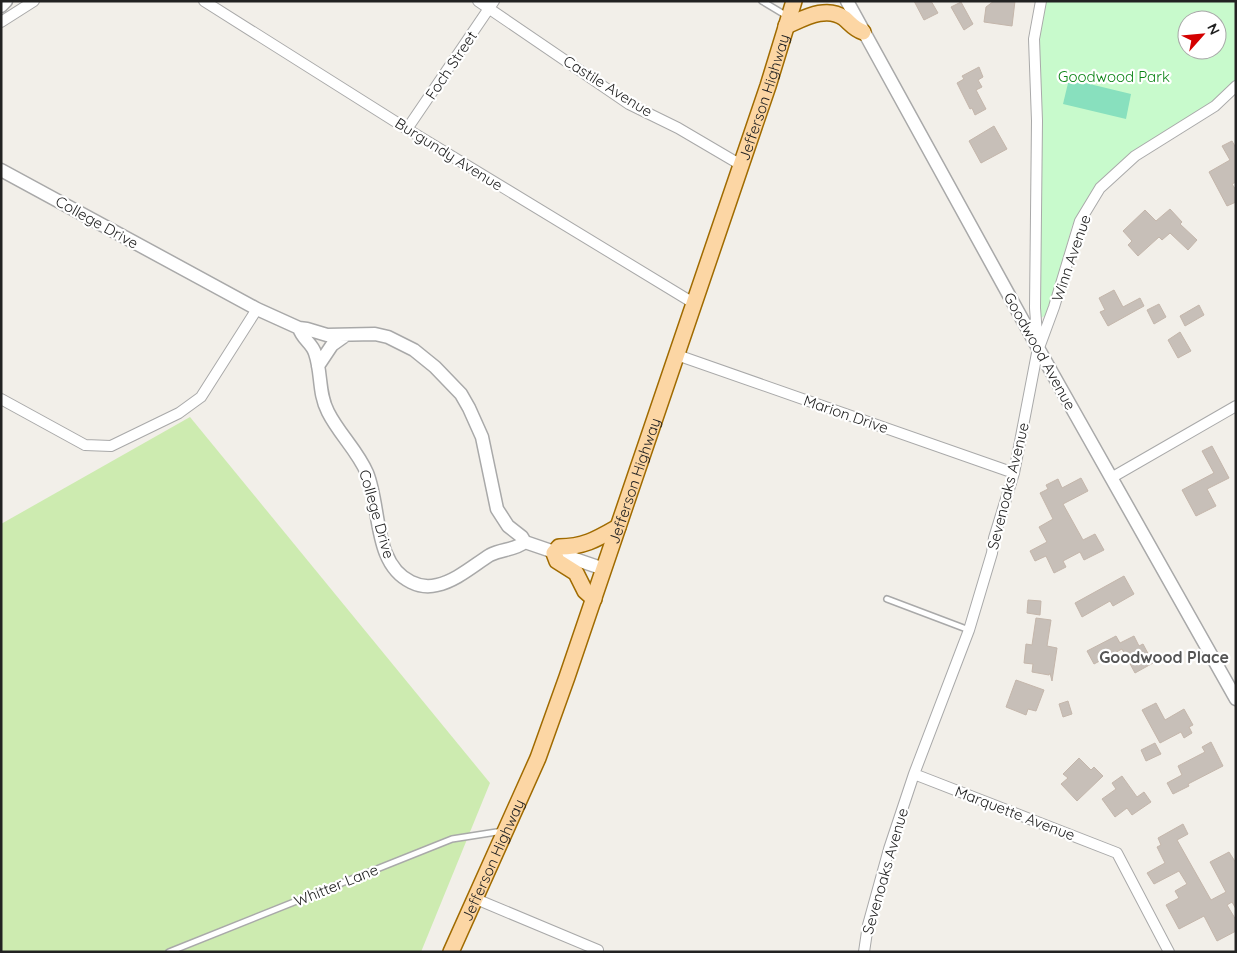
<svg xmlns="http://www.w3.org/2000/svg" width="1237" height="953" font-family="Quicksand,sans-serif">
  <rect width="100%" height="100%" fill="#f2efe9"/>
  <path fill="#cdebb0" d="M190 417 490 783 421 952H1V524Z"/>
  <path fill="#c8facc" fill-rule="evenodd" d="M1046 1H1236V81L1214 101 1129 155 1100 182 1072 226 1048 314 1041 318 1038 316 1042 159 1039 41ZM1187 20H1217V50H1187Z"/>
  <path fill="#88e0be" d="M1069 79 1131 94 1126 119 1063 104Z"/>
  <path fill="#c7bfb8" stroke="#c4b6ab" d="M914 1H931L938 13 924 20Z
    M994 1H1015L1012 26 984 22 986 7Z
    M961 2 973 24 964 30 951 7Z
    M979 67 983 77 978 80 982 87 976 90 986 109 975 115 972 108 970 109 957 83 964 79 962 76Z
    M994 126 1007 149 981 163 969 141Z
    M1232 141 1236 148V182L1232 184 1236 190V202L1227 206 1209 172 1230 160 1222 146Z
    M1170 209 1182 222 1180 224 1197 240 1188 250 1170 233 1162 240 1159 237 1138 256 1128 245 1132 241 1123 231 1145 210 1156 221Z
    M1114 290 1123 307 1140 298 1144 306 1108 326 1100 312 1105 310 1099 298Z
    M1159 304 1166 317 1154 324 1147 310Z
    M1199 305 1204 315 1185 326 1180 316Z
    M1180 332 1191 351 1178 358 1168 340Z
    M1212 446 1229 478 1207 489 1216 506 1196 516 1182 490 1214 473 1202 451Z
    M1081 478 1088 491 1063 504 1083 540 1095 534 1104 550 1084 560 1080 552 1063 561 1066 567 1054 573 1046 556 1035 561 1030 551 1047 542 1039 527 1053 519 1040 493 1048 489 1046 485 1058 479 1062 488Z
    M1124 576 1134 594 1113 606 1110 601 1082 617 1075 603Z
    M1028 600 1041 601 1040 615 1027 613Z
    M1036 618 1051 620 1047 646 1057 648 1052 681 1050 673 1049 675 1032 672 1033 664 1024 663 1026 644 1032 645Z
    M1116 636 1120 643 1134 636 1139 646 1143 644 1153 663 1135 673 1122 649 1094 664 1087 651Z
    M1016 680 1044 690 1036 711 1028 709 1026 715 1006 707Z
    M1068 701 1072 714 1063 717 1059 704Z
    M1156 703 1165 720 1184 709 1193 725 1189 727 1192 733 1184 738 1181 732 1160 743 1142 710Z
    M1211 742 1223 766 1188 784 1189 786 1173 794 1167 783 1182 775 1178 766 1205 752 1202 747Z
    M1155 743 1161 754 1146 761 1141 750Z
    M1079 758 1091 770 1094 767 1103 776 1077 801 1061 784 1068 778 1063 774Z
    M1122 776 1137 797 1144 792 1151 802 1132 815 1127 808 1115 817 1102 799 1116 789 1112 783Z
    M1183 824 1188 834 1177 840 1211 900 1226 892 1210 862 1229 852 1236 863V909L1232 902 1227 905 1236 920V931L1217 941 1204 916 1179 929 1166 905 1179 898 1175 891 1187 884 1179 871 1154 884 1147 873 1165 863 1157 847 1161 845 1158 838Z"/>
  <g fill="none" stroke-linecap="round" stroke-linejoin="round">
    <g stroke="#a9a9a9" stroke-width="8">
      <path id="service" d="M762 1 787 16
        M887 599 969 630
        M169 952 452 839 503 831"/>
    </g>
    <g stroke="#a9a9a9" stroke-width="12">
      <path id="minor" d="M204 1 407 129 695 304
        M478 1 629 104 678 128 741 165
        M1 22 34 1
        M407 129 494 1
        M1040 345 1054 307 1080 221 1100 188 1135 156 1215 106 1236 86
        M677 355 1014 473
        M1 399 85 445 111 446 179 413 201 397 257 309
        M1111 478 1236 406
        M914 774 1117 853 1169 952
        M476 899 598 950
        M864 952 868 925 889 849 914 774 969 630 992 553 994 538 1014 473 1038 348 1035 308 1037 121 1034 39 1041 1"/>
    </g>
    <g stroke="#a9a9a9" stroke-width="15">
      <path id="tertiary" d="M847 1 1038 348 1236 699
        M1 6 6 1
        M1 170 257 309 299 328 307 329 327 335 375 334 388 337 414 350 435 367 461 394 469 408 482 437 497 509 508 526 522 537 525 542 604 569
        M299 328C302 339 312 343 315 353 322 373 318 393 328 412 339 434 357 450 367 473 381 507 373 564 411 582 419 586 429 587 437 585 456 581 474 565 490 555 502 549 515 550 525 542
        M318 366 332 345 346 335"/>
    </g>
    <g stroke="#a06b00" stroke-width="18">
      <g id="primary">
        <path d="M786 26C803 19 826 5 844 18 851 24 854 29 863 32"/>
        <path d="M594 599 585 591 576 573 557 561 554 553 559 547C584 547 597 539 618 527"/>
        <path id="s1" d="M451 952 538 758 567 677 768 86 794 1"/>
      </g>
    </g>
    <use href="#service" stroke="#fff" stroke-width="5"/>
    <use href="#minor" stroke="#fff" stroke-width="10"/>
    <use href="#tertiary" stroke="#fff" stroke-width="12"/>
    <use href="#primary" stroke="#fcd6a4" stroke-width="15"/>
  </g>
  <g text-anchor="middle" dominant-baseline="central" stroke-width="4.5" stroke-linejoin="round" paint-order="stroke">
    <g font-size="15" fill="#222" stroke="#fff">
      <text transform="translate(451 65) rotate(-56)">Foch Street</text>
      <text transform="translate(608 86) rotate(32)">Castile Avenue</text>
      <text stroke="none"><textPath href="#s1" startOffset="911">Jefferson Highway</textPath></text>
      <text transform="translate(449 154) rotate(32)">Burgundy Avenue</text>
      <text transform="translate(97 222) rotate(29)">College Drive</text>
      <text transform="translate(1071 258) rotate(-71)">Winn Avenue</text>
      <text transform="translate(1040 351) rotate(61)">Goodwood Avenue</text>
      <text transform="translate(846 414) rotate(19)">Marion Drive</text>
      <text stroke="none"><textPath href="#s1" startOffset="506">Jefferson Highway</textPath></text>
      <text transform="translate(1008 486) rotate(-76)">Sevenoaks Avenue</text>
      <text transform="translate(377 514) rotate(74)">College Drive</text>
      <text transform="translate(1015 813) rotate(21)">Marquette Avenue</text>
      <text stroke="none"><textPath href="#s1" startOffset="101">Jefferson Highway</textPath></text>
      <text transform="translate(885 871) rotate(-74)">Sevenoaks Avenue</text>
      <text transform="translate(336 885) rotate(-22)">Whitter Lane</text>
    </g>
    <g font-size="15" fill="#0c8416" stroke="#fff">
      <text x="1114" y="76">Goodwood Park</text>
    </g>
    <g font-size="16" font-weight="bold" fill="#555" stroke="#fff">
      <text x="1164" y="657">Goodwood Place</text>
    </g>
  </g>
  <rect width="1237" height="953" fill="none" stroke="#222222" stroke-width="5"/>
  <g transform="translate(1202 35) rotate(63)"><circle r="24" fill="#ffffff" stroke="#a7a7a7"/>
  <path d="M0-4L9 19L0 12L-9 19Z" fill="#d40000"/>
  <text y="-8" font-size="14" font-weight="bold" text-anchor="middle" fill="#222222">N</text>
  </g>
</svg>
